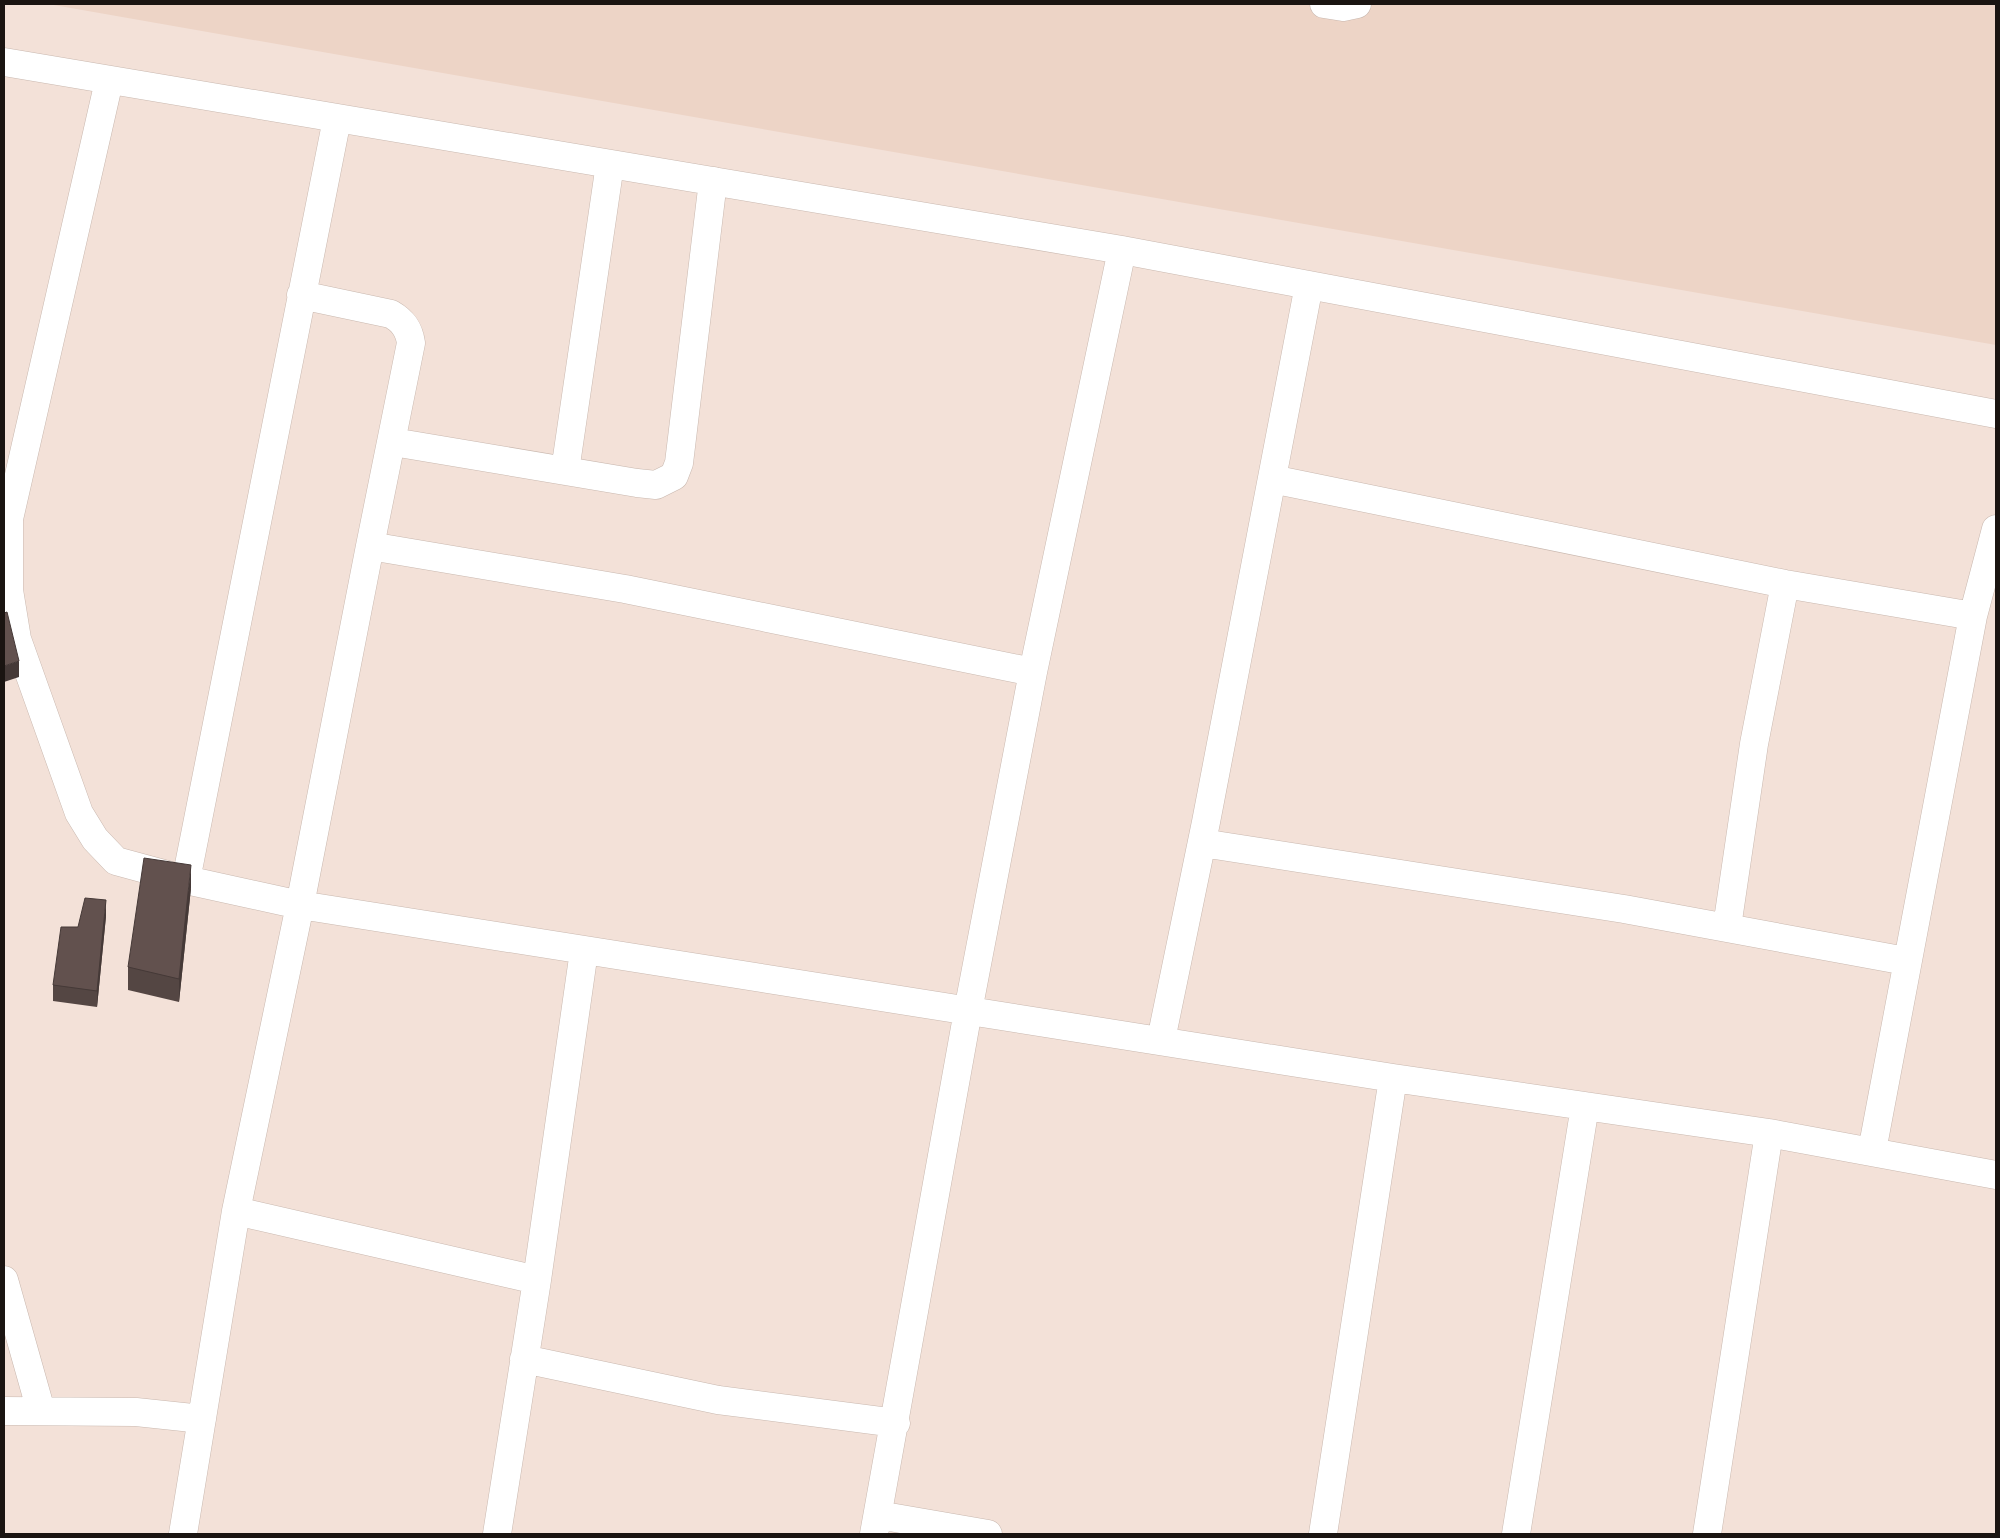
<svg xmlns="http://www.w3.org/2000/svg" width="2000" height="1538" font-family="Raleway,sans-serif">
  <rect width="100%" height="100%" fill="#f3e1d8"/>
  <path fill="#edd4c6" d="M48 4H1996V345Z"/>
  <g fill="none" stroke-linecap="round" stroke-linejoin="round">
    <g stroke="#c9b8af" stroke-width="29">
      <path id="minor" d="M1324 4 1343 7 1357 4
        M4 62 1122 250 1996 414
        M109 81 9 519V590L17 639 79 813 95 839 116 861 186 880 300 905 1393 1078 1769 1133 1996 1175
        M301 295 391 314C403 321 409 329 411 343L370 546
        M393 442 637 483 656 485 674 476 679 463 713 181
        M565 471 610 164
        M1272 479 1785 584 1973 616
        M1202 843 1624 909 1906 961
        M186 880 337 119
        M1727 927 1754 744 1785 584
        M1161 1040 1206 822 1309 285
        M1872 1151 1973 616 1996 529
        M236 1211 537 1280
        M4 1280 41 1411
        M524 1359 718 1400 896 1423
        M4 1411 136 1412 202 1419
        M878 1515 988 1534
        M183 1534 236 1211 300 905 370 546 625 589 1033 672
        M497 1534 537 1280 584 951
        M874 1534 968 1011 1033 672 1122 250
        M1323 1534 1393 1078
        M1516 1534 1585 1106
        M1707 1534 1769 1133"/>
    </g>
    <use href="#minor" stroke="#fff" stroke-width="28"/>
  </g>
  <path fill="#544643" d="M191 888 179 1002 128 990V967Z
    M106 916 97 1007 53 1001V985L78 927Z"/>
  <path fill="#453937" d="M19 661V677L4 682V666Z
    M191 865V888L179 1002V979Z
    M106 900V916L97 1007V991Z"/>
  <path fill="#62514e" stroke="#453937" d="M7 612 19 661 4 666V613Z
    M144 858 191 865 179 979 128 967Z
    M85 898 106 900 97 991 53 985 61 927H78Z"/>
  <rect width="2000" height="1538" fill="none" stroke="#1a1411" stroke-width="10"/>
</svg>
